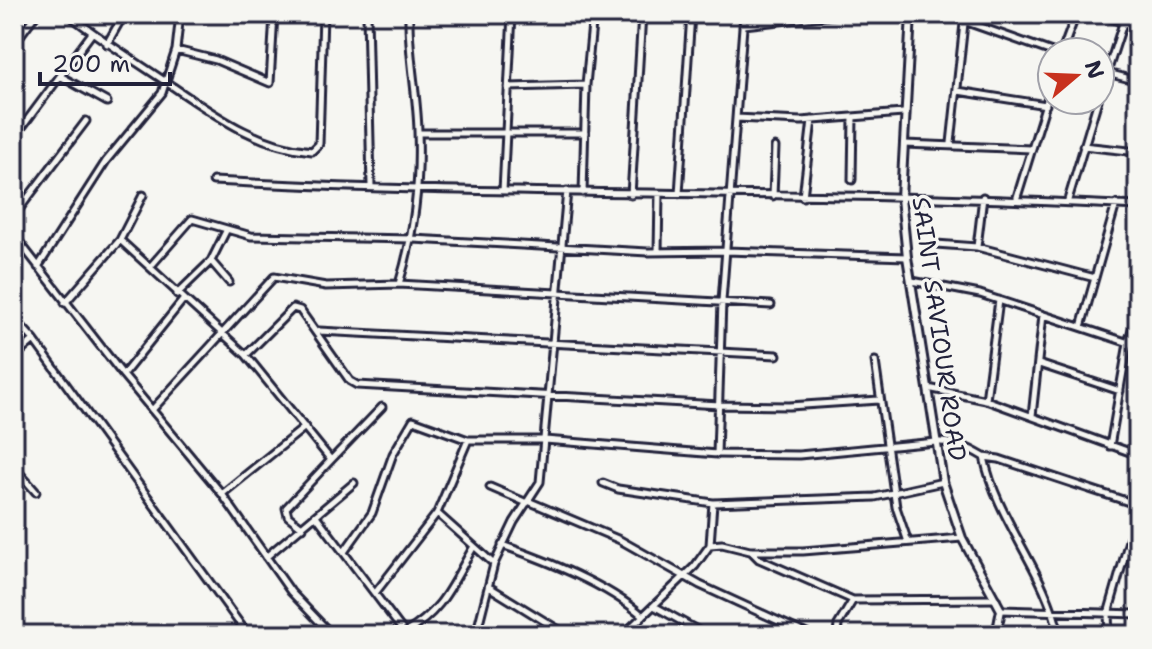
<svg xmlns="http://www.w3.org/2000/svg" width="1152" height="649" font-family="'Shantell Sans',sans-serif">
  <rect width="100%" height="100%" fill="#f6f6f2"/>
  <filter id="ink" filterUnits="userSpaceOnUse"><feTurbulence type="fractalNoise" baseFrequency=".0125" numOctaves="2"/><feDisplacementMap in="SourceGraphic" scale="16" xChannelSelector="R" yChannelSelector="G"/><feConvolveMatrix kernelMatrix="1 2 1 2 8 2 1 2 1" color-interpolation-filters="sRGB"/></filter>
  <g filter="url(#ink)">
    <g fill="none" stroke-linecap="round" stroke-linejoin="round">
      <g stroke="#22223b" stroke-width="11">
        <path id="street" d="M68 14C101 40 135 61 169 84 215 115 256 146 312 151L319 144 323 14
          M179 14H210
          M367 14 371 186
          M1097 14 1138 27
          M964 21 1052 52
          M744 25 843 14
          M14 44 36 14
          M107 44 124 14
          M176 50 216 60 270 83 274 14
          M1062 52 1076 14
          M1107 73 1138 81
          M60 76 107 102
          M508 87 586 85
          M958 91 1046 105
          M1100 94 1126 14
          M736 118 801 121 903 113
          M418 133H585
          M14 138 92 33
          M951 143 965 14
          M904 144 1031 149
          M1083 146 1138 152
          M852 180 853 117
          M213 181C521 198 830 189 1138 206
          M503 191 512 14
          M583 193 586 85 593 14
          M679 194 691 14
          M631 195 642 14
          M773 196 775 147
          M803 197 812 120
          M1017 197 1052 84
          M1068 200 1098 100
          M14 216 86 121
          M14 235 123 375 222 494 291 592 332 635
          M120 240 246 355 331 460 382 407
          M936 244 977 247 1095 278
          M977 247 983 197
          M658 252 659 194
          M211 261 229 282
          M38 267 106 161 162 93 176 50 180 14
          M150 267 192 219 251 236 413 239 648 252 726 251 907 257
          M912 281 980 294 1138 346
          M399 284C414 235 420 183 418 131 417 92 408 54 409 14
          M177 294 211 261 226 231
          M65 303 120 240 143 195
          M14 318 34 340 248 635
          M1081 327 1116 204
          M319 331 777 355
          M246 355 293 308 300 310 350 381 357 385 720 405 789 406 879 400
          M14 357 34 340
          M875 361 896 507 908 542
          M1039 364 1120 391
          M123 375 183 300
          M928 388 986 400 1138 455
          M986 400 999 300
          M152 410 274 277 326 286 399 284 771 305
          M1032 416 1043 315
          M1110 446 1128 343 1138 309
          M717 454 799 455 936 442C955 441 967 447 984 457 997 521 1046 571 1059 635
          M984 457 999 459 1138 505
          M14 467 36 492
          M603 483 618 489 713 503 875 497 943 482
          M490 487 527 503
          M222 494 305 427
          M528 501 620 540 700 585 809 635
          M437 513 494 564
          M317 517 406 635
          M303 528 288 516 286 508 331 460
          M502 545C547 561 607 584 643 616
          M710 545 713 503
          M751 551 759 559 853 600 996 599
          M344 552 372 513 393 454 413 420 468 440H545L717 454 722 301 744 14
          M266 557 354 483
          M489 587 567 635
          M376 592 437 513 468 440
          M654 606 706 635
          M1001 610 1138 614
          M405 633C444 610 451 585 473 548
          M476 635 494 564 514 522 540 482 567 191
          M623 635 695 566 710 545 722 544 750 551H803L962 538
          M837 635 838 625 853 600
          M1109 635 1108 614 1138 509"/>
      </g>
      <g stroke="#22223b" stroke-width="12">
        <path id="secondary" d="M911 14 901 198 907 257 943 482 962 538 1001 610 996 635"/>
      </g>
      <use href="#street" stroke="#f6f6f2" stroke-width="5"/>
      <use href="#secondary" stroke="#f6f6f2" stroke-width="6"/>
    </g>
  </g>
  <g text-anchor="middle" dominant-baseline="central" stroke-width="7" stroke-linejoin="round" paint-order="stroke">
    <g font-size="24" fill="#22223b" stroke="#f6f6f2">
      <text transform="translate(939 329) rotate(82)">SAINT SAVIOUR ROAD</text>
    </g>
  </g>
  <rect width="1152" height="649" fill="none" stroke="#f6f6f2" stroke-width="48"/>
  <rect x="24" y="24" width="1104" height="601" fill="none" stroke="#22223b" stroke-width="3" filter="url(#ink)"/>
  <g transform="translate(1076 76) rotate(71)"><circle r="38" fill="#f6f6f2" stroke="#a1a1a9" stroke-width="2"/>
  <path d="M0-6L14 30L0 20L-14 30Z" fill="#c8321e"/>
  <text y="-12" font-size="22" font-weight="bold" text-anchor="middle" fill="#22223b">N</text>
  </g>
  <path d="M40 72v12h130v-12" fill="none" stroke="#22223b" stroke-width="4"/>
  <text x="52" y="72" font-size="24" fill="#22223b" stroke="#f6f6f2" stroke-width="6" paint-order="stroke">200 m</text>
</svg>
